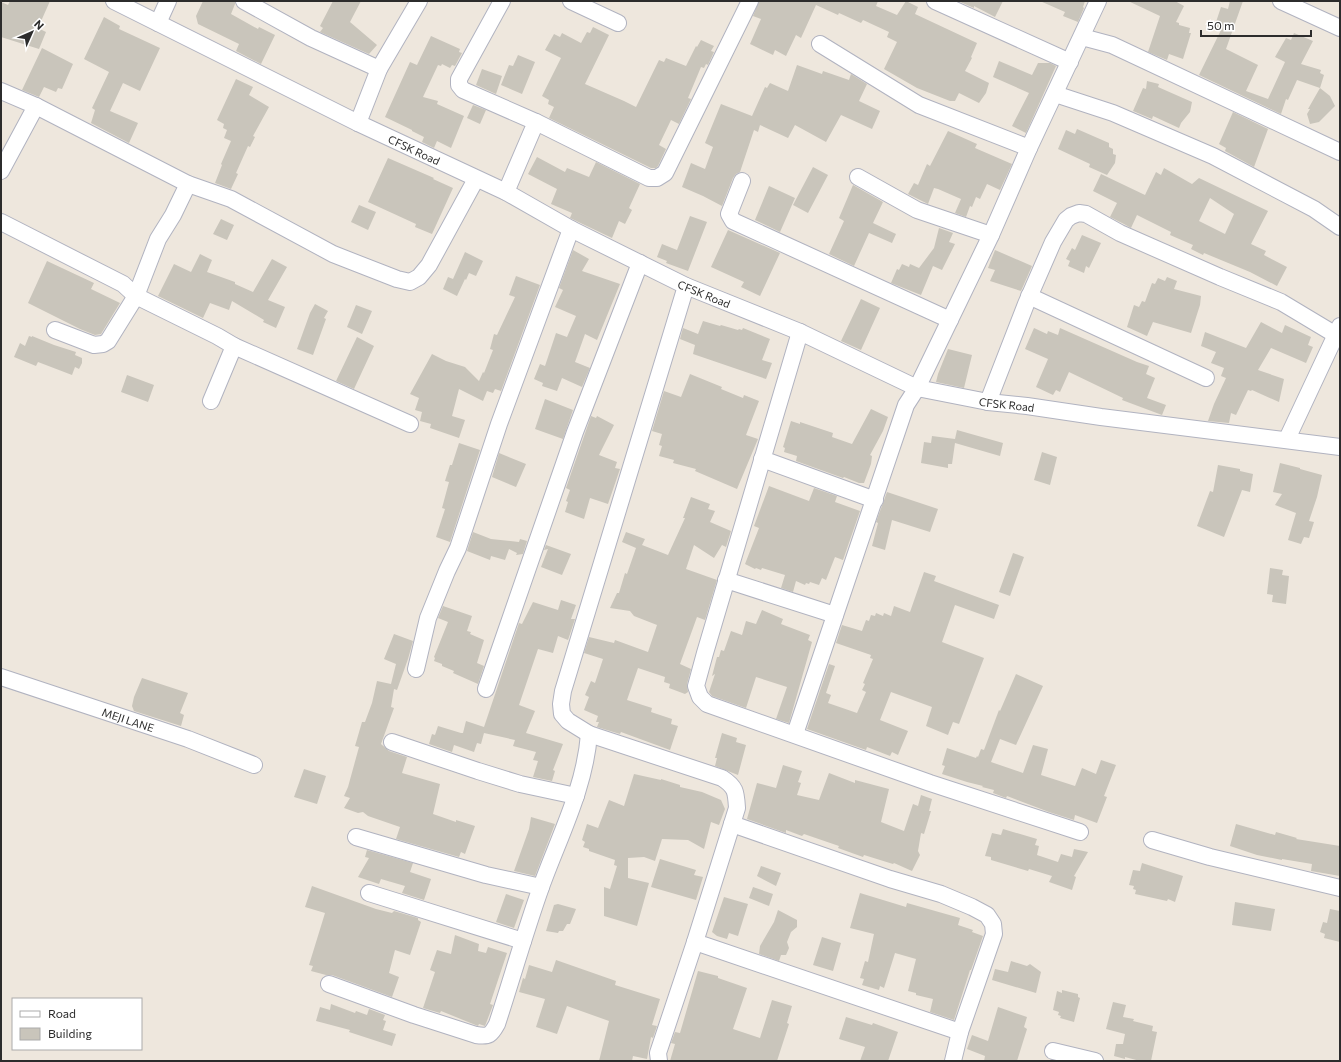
<svg xmlns="http://www.w3.org/2000/svg" width="1341" height="1062" font-family="Commissioner,sans-serif">
  <rect width="100%" height="100%" fill="#eee7dd"/>
  <path fill="#c9c5bb" fill-rule="evenodd" d="M10 1H50L38 28 46 32 39 49 1 37V2L8 5Z
    M203 1H235V4L231 14 258 29 259 27 275 35 261 64 236 51 239 44 198 24 196 16Z
    M333 1H361L350 22 377 45 369 54 320 32 323 28 320 26Z
    M759 1H878L876 6 897 15 906 1 918 7 915 14 977 43 971 57 972 58 965 71 989 83 986 93 979 103 959 93 955 101H950L917 88 884 69 897 42 887 37 889 32 863 20 861 23 839 13 838 15 816 5 801 38 796 35 786 56 775 50 773 55 750 44 761 19 753 16Z
    M958 1H1003L995 17 974 6V8Z
    M1040 1H1085L1083 7 1084 8 1078 22 1063 16 1065 12Z
    M1128 1H1175L1184 6 1176 22 1179 23V25L1190 28 1189 33H1191L1183 59 1169 54 1167 60 1148 52 1160 16Z
    M1230 1H1243L1226 49 1258 65 1246 91 1268 99 1285 62 1275 57 1286 38 1291 40 1294 33 1313 41 1301 64 1321 70 1320 73 1324 75 1320 88 1297 80 1288 100 1286 99 1281 114 1199 75 1221 30 1214 28 1221 7 1228 9Z
    M104 17 120 26 119 29 160 48 140 91 123 83 110 111 138 123 129 143 91 123 95 110 92 108 109 72 84 59Z
    M593 27 609 35 585 84 624 101 636 107 659 60 664 62 666 58 686 66 696 46 697 47 701 40 714 46 711 51 714 52 708 65 706 64 704 68 701 67 688 98 691 99 679 124 671 120 659 145 666 149 658 166 656 168H651L549 118 554 107 548 104 549 100 542 96 561 58 545 50 554 34 560 37 562 33 581 43 587 32 590 33Z
    M431 36 460 49 459 52 462 53 455 66 452 65 450 68 442 64 441 66 438 65 423 97 438 101 437 104 464 116 451 148 437 141 434 148 422 142 424 137 412 131V130L385 117 410 62 417 65Z
    M42 48 73 64 62 89 58 88 56 92 44 87 39 97 22 90Z
    M518 55 535 62 522 94 501 85 509 65 513 66Z
    M999 61 1032 75 1038 63H1050L1056 66 1026 133 1012 126 1029 93 993 77Z
    M797 65 822 74 823 71 849 80 851 74 867 84 859 101 880 111 872 129 841 115 826 142 795 125 788 138 760 125 758 132 754 130 740 172 736 174 733 178 722 206 703 196 682 187 691 163 705 169 713 147 705 143 721 104 752 116 765 87 767 88 770 83 788 91Z
    M482 69 502 76 496 94 476 85Z
    M236 79 253 87 249 95 269 107 253 136 255 137 250 147 248 146 236 173 238 174 231 189 215 183 222 165 221 164 231 141 224 138 227 130 223 128 224 124 217 120Z
    M1147 81 1159 84 1158 87 1192 102 1190 112 1181 123 1179 128 1153 116 1152 119 1133 111 1143 88 1146 89Z
    M1320 88 1330 96 1335 106 1319 122 1310 124 1307 114 1310 109H1308Z
    M473 105 486 110 480 124 467 118Z
    M1233 112 1268 129 1254 167 1225 151 1226 148 1219 144Z
    M1077 129 1109 143V147L1113 149V154L1116 155 1115 163 1107 175 1089 167 1090 164 1058 149 1066 130 1075 134Z
    M948 131 977 144 975 148 1012 164 1000 190 987 184 980 199 976 197 972 207 970 206 966 217 955 213 961 199 938 189 934 188 928 204 908 194 914 183 918 185 927 164 930 166Z
    M537 157 565 172 567 168 589 177 596 162 640 184 629 208 632 210 625 224 619 221 612 238 570 218 572 213 551 204 557 189 528 174Z
    M388 158 434 178 433 179 453 188 432 234 415 227 416 224 368 202Z
    M813 167 828 175 808 213 793 205Z
    M1164 168 1192 184 1199 178 1268 211 1251 244 1266 251 1264 255 1287 267 1277 286 1250 272 1204 253 1203 255 1191 249 1193 245 1170 235 1171 232 1137 215 1131 228 1124 224 1110 217 1117 203 1093 191 1101 174 1145 195 1156 172 1161 175ZM1210 198 1234 214 1225 234 1199 221Z
    M853 185 883 202 873 223 896 234 892 243 869 233 854 266 829 254 844 221 839 218Z
    M769 186 795 198 780 232 755 220Z
    M359 205 376 212 368 230 351 222Z
    M690 216 707 222 688 271 666 263 667 261 657 257 662 244 677 250Z
    M221 219 234 225 227 240 213 234Z
    M939 228 953 233 949 242 955 244 942 270 933 266 921 295 891 283 897 269 899 270 902 264 909 267 910 264 919 268 934 248Z
    M728 230 780 253 760 296 741 287 744 282 711 267Z
    M1082 235 1101 243 1089 268 1086 266 1084 273 1068 266 1070 261 1066 259 1072 248 1075 250Z
    M573 250 589 259 582 271 620 284 597 340 585 334 575 362 590 368 582 387 562 378 557 391 542 386 543 383 534 379 540 364 545 366 556 333 567 337 576 316 555 307 563 290 559 288Z
    M995 250 1032 266 1021 291 990 281 995 270 988 268Z
    M465 252 483 261 476 276 469 273 466 280 465 279 457 296 443 289 448 277 453 279Z
    M200 254 212 260 207 272 235 282V284L253 292 272 259 287 267 268 300 285 307 276 328 263 322 264 320 232 301 229 310 210 303 203 318 158 296 174 264 191 272Z
    M47 261 94 283 91 289 120 303 101 334 95 335 80 329 28 303Z
    M516 276 540 285 501 391 495 389 493 393 487 391 483 401 459 389 452 416 465 420 459 438 430 428 431 424 420 421 422 412 415 410 419 398 410 394 432 354 446 361 465 367 479 381 483 372 484 373 493 350 490 349 494 334 497 335 515 297 509 295Z
    M1167 277 1177 281 1174 289 1201 296 1200 305 1191 333 1153 322 1147 336 1127 327 1134 305 1139 307 1142 301 1145 302 1152 283 1155 284 1158 278 1165 281Z
    M861 299 880 308 861 350 841 341Z
    M315 304 328 311 324 318 326 319 313 355 297 349 310 313Z
    M356 305 372 311 362 334 347 327Z
    M703 321 720 326 721 325 738 330 739 329 742 330 743 328 770 339 762 360 772 363 766 379 693 354 695 345 680 339 683 328 698 334Z
    M1261 322 1282 333 1285 325 1311 337 1308 345 1313 347 1306 363 1271 348 1258 370 1284 379 1279 402 1252 390 1251 391 1248 390 1236 415 1231 413 1229 423 1208 421 1214 404 1226 378 1221 376 1224 368 1211 363 1216 352 1201 346 1205 332 1246 348Z
    M1034 328 1047 334 1048 331 1058 335 1060 328 1137 362 1149 366 1146 374 1155 378 1147 398 1166 405 1162 415 1122 400 1123 398 1069 372 1060 392 1056 390 1053 395 1036 387 1048 359 1025 349Z
    M29 336 32 337V336L54 345 76 352 75 355 82 358V363L79 369 75 367 72 375 38 362 36 366 14 357 20 343 25 346Z
    M357 337 374 346 354 389 336 381Z
    M948 349 972 355 964 388 936 382 938 374Z
    M690 374 722 387 721 389 743 398 744 395 759 401 746 435 758 439 737 489 695 471 696 469 673 463 674 460 659 456 662 446 659 445 662 434 652 431 664 391 681 397Z
    M127 375 154 385 148 402 121 392Z
    M545 399 573 410 563 439 535 429Z
    M871 409 888 417 883 431 870 455 872 456 871 464 864 483H859L844 477 843 478 796 461 797 456 784 452 785 448 783 447 791 421 800 424V422L833 433 832 437 852 444Z
    M591 416 596 418 597 416 614 425 599 455 617 462 615 468 620 469 608 504 590 498 584 519 565 512 568 502 566 501 570 490 566 488Z
    M957 430 1003 443 1000 456 955 443 952 464H948V468L921 463 924 442 931 443 932 436 955 439Z
    M459 443 480 450 450 542 436 537 445 509 442 508 449 482 445 481 450 465H452Z
    M1042 452 1057 457 1050 485 1034 480Z
    M499 453 526 464 516 487 492 477Z
    M1280 463 1300 468V469L1322 475 1317 497 1309 521 1314 522 1309 538 1304 537 1301 544 1288 540 1296 513 1275 505 1282 494 1273 492Z
    M1218 465 1240 469V471L1253 474 1250 492 1242 490 1224 537 1197 526 1210 491 1213 492Z
    M769 486 809 501 814 488 837 496 835 502 860 511 843 560 835 557 826 580 822 578 819 585 810 582 809 584 806 583 805 585 796 581 793 592 781 588 785 575 762 568 761 570 756 568 755 569 745 564 759 528 754 526Z
    M887 492 938 509 930 532 892 520 885 550 872 546 878 523 876 522Z
    M691 497 710 504 708 509 715 511 710 522 731 531 726 547 722 545 714 558 694 545 686 569 717 580 705 620 697 617 680 664 691 669 687 684 688 692 685 694 669 688 670 684 664 682 665 677 638 668 627 700 652 708 651 712 672 719 671 724 678 726 670 750 621 732 620 734 597 727 599 722H596L598 716 584 710 589 697 585 695 591 681 595 683 603 659 584 653 589 637 614 643 615 640 648 652 657 625 634 616 630 611 610 608 617 593H619L625 573 627 574 636 548 622 542 626 532 645 539 642 545 668 555 685 518H683Z
    M473 532 491 539 519 542 520 539 527 541 523 554 516 555 517 553 509 549 505 560 491 556 490 560 467 551Z
    M546 545 571 554 562 575 541 567 548 549 544 550Z
    M1013 553 1024 557 1010 596 999 592Z
    M1270 568 1283 570 1282 575 1289 576 1286 604 1272 602 1273 595 1267 594Z
    M924 572 936 576 934 581 999 605 994 619 955 605 942 642 984 658 959 724 953 722 948 735 926 726 932 707 891 692 880 720 908 731 898 755 892 752 890 756 867 747 866 750 807 729 829 664 835 666 826 693 831 695 828 703 857 713 866 692 862 690 865 684 863 683 873 659 870 658 871 655 836 643 842 625 862 631 866 620 869 621 871 615 875 616 876 613 883 616 884 613 891 616 894 606 910 612Z
    M561 600 576 605 571 619H575L568 640 558 636 553 653 538 649 519 705 535 711 526 733 563 744 553 770 555 771 552 781 533 777 538 761 533 760 536 752 513 746 515 740 484 733 481 744 477 743 474 752 454 745 452 752 429 744 432 734 435 735 438 726 461 733H463L466 721 484 727 519 623 522 624 533 602 558 610Z
    M443 606 472 616 467 631 471 632 470 634 484 640 477 663 484 666 478 684 453 673 454 671 442 666V664L434 661 435 658 434 657 448 622 438 618Z
    M762 610 783 619 781 624 810 635 808 640 812 642 789 723 776 719 787 687 756 677 746 708 712 696 709 692 715 674 712 676 717 657H719L721 650 724 651 731 631 742 635 746 621 756 624Z
    M394 634 413 641 408 659 397 690 394 689 391 707 394 708 381 744 389 751 407 757 402 773 440 784 433 814 456 822V820L475 826 465 854 461 852 459 857 396 839 400 827 368 816 363 812 358 813 344 808 350 798 344 796 348 787 359 747 355 746 362 722H365L372 703 377 681 391 684 396 664 384 659Z
    M1016 674 1043 686 1016 745 1000 739 991 762 1023 773 1033 745 1048 749 1041 775 1075 786 1082 768 1096 774 1101 760 1116 765 1104 796 1107 797 1097 823 1075 815 1074 820 1049 812 1007 796 1006 798 993 793 994 790 982 787 983 786 967 782 942 774 945 766 942 765 947 748 976 758 977 756 978 757 981 749 984 750 999 710 1000 711Z
    M142 678 188 693 180 713 184 715 181 726 134 711 132 706 134 697Z
    M722 733 737 738 736 742 746 745 738 775 715 766 717 758H715Z
    M783 765 802 771 798 782 801 783 797 795 819 800 829 773 855 783V780L889 789 881 822 904 831 913 804 918 806 921 795 932 799 929 811H931L924 834 921 833 918 851 920 855 912 871 894 863 893 864 864 855 863 857 838 848 839 846 804 834 802 836 786 830V833L747 819 757 783 776 788Z
    M304 769 326 776 317 804 294 797Z
    M634 774 661 780V779L680 785V787L702 792 721 800 725 809 719 825 711 822 704 849 688 840 662 839 655 861 644 857 628 858V878L649 883 637 926 604 916V887L610 889 617 866 614 865 615 860 589 851V849L583 847 585 842 582 840 587 824 598 828 609 800 624 806Z
    M531 817 555 824 535 876 514 871 529 829Z
    M1236 824 1275 835 1276 832 1297 838 1296 839 1340 846V876L1311 871 1312 864 1282 859V860L1257 855 1230 846Z
    M1003 829 1037 839 1035 845 1039 846 1037 855 1058 862 1061 854 1072 857 1074 849 1088 852 1074 876 1076 877 1072 890 1049 882 1052 876 1029 869 1028 871 991 860V857L985 856 992 833 1001 835Z
    M367 850 413 863 410 872 431 879 424 900 402 893 405 886 381 879 379 884 358 877 369 858 365 857Z
    M660 859 696 870 694 875 703 877 696 900 651 887Z
    M1142 863 1183 876 1175 902 1168 899 1167 901 1135 894 1136 890 1133 889 1134 886 1129 885 1133 870 1140 871Z
    M761 866 781 873 776 886 757 876Z
    M312 886 376 909 392 913 394 911 418 918V920L421 922 410 955 395 950 389 973 399 977 392 997 332 975H326L311 971 313 966 309 965 325 913 305 907Z
    M753 887 773 894 769 906 749 898Z
    M860 893 906 907 907 903 960 918 958 925 973 930 972 932 983 936 971 970H970L954 1020 930 1012 933 999 916 995V993L908 991 916 959 895 953 884 988 880 986 879 990 862 985 864 979 860 978 865 961 868 962 874 934 850 928Z
    M506 894 524 900 514 928 496 922Z
    M724 897 748 904 738 936 729 933 727 939 717 936 712 932Z
    M1235 902 1275 909 1271 931 1232 925Z
    M558 904 576 909 570 924H567L563 931H559L558 933 546 931 554 905Z
    M1330 909 1340 911V942L1324 938 1325 934 1320 932 1323 922 1327 923Z
    M778 910 797 920V927L791 932 787 942 789 948 786 955H781L779 961 759 954 760 946 774 922Z
    M455 935 479 944 478 951 486 953 488 947 507 953 490 1004 493 1005 485 1026 479 1024 478 1026 441 1011 440 1013 423 1008 435 972 430 970 437 950 451 954Z
    M822 937 841 943 833 971 813 965Z
    M556 960 616 981 615 985 660 999 652 1025 657 1026 653 1038 651 1037 647 1059 633 1056 632 1061H599L609 1021 567 1006 557 1034 536 1027 545 999 519 992 523 978 525 979 529 965 552 972Z
    M1011 961 1027 966 1030 964 1041 972 1036 993 992 980 995 969 1008 972Z
    M698 971 718 976V978L747 988 733 1029 760 1038 772 1000 792 1006 787 1023 789 1024 777 1061H670L675 1044 671 1043 675 1032 680 1033Z
    M1062 990 1078 994V997L1080 998 1074 1022 1060 1018 1061 1016 1058 1015 1059 1012 1053 1010 1057 991 1062 993Z
    M1113 1002 1126 1005 1123 1017 1134 1019 1133 1021 1153 1026 1152 1031 1157 1032 1151 1061H1140L1125 1057V1059L1114 1056 1116 1044H1123L1125 1034 1106 1029Z
    M331 1004 355 1013 356 1011 367 1015 369 1009 385 1015 383 1020 386 1021 383 1030 396 1034 392 1046 349 1032 350 1030 316 1021 320 1007 330 1010Z
    M998 1007 1027 1017 1024 1027 1027 1029 1017 1061H984L985 1056 967 1049 972 1035 988 1041Z
    M846 1017 872 1025 873 1023 898 1032 888 1061H860L865 1047 839 1039Z"/>
  <g fill="none" stroke-linecap="round" stroke-linejoin="round">
    <g stroke="#b1b3c0" stroke-width="18">
      <g id="minor">
        <path id="s1" d="M114 1 358 123 506 192 571 229 686 286 800 332 917 388 988 402 1027 406 1101 417 1340 447"/>
        <path d="M244 1 311 38 379 69"/>
        <path d="M502 1 459 79V85L463 90 536 122 506 192"/>
        <path d="M571 1 618 23"/>
        <path d="M935 1 1070 62"/>
        <path d="M1281 1 1340 28"/>
        <path d="M158 23 168 1"/>
        <path d="M1082 37 1112 45 1340 152"/>
        <path d="M820 44 919 105 1029 148"/>
        <path d="M1 91 36 106 188 184 231 199 333 254 397 279 410 282 419 277 429 265 476 179"/>
        <path d="M1055 94 1113 113 1213 156 1314 209 1340 227"/>
        <path d="M536 122 649 178H657L665 173 750 1"/>
        <path d="M358 123 379 69 419 1"/>
        <path d="M1 171 36 106"/>
        <path d="M858 177 917 210 991 235"/>
        <path d="M742 181 729 214 733 221 950 320"/>
        <path d="M1 222 123 284 136 296 217 336 234 346 211 401"/>
        <path d="M686 286 563 691 561 704 562 714 568 721 589 734 722 778C736 787 736 792 737 808L695 942 960 1032"/>
        <path d="M1029 296 1206 378"/>
        <path d="M55 330 94 345 103 344 108 341 136 296 158 239 173 215 188 184"/>
        <path d="M800 332 705 653 696 686 700 697 707 704 930 783 1080 832"/>
        <path d="M234 346 410 424"/>
        <path d="M988 402 1026 304 1053 242 1066 220 1071 216 1079 213 1086 214 1120 233 1220 277 1281 302 1336 335"/>
        <path d="M1287 439 1340 326"/>
        <path d="M762 459 875 500"/>
        <path d="M726 580 835 615"/>
        <path d="M416 669 428 618 447 571 458 548 499 424 571 229"/>
        <path id="s2" d="M1 677 188 739 254 765"/>
        <path d="M486 689 575 432 640 263"/>
        <path d="M795 734 906 405 917 388 991 235 1029 148 1098 1"/>
        <path d="M392 742 478 771 520 784 576 796"/>
        <path d="M732 824 890 879 941 894 972 907 987 915 993 924 994 934 960 1032 953 1061"/>
        <path d="M356 837 486 875 541 887"/>
        <path d="M1152 840 1210 857 1340 888"/>
        <path d="M369 893 523 941"/>
        <path d="M329 984 414 1015 476 1035C489 1037 491 1035 497 1024 512 978 525 932 541 887 559 837 585 788 589 734"/>
        <path d="M1053 1051 1095 1061"/>
        <path d="M659 1061 658 1053 695 942"/>
      </g>
    </g>
    <use href="#minor" stroke="#fff" stroke-width="16"/>
  </g>
  <g text-anchor="middle" dominant-baseline="central" stroke-width="3" stroke-linejoin="round" paint-order="stroke">
    <g font-size="11" fill="#2c2c2c" stroke="#fff">
      <text stroke="none"><textPath href="#s1" startOffset="335">CFSK Road</textPath></text>
      <text stroke="none"><textPath href="#s1" startOffset="659">CFSK Road</textPath></text>
      <text stroke="none"><textPath href="#s1" startOffset="983">CFSK Road</textPath></text>
      <text stroke="none"><textPath href="#s2" startOffset="134">MEJI LANE</textPath></text>
    </g>
  </g>
  <rect width="1341" height="1062" fill="none" stroke="#2c2c2c" stroke-width="4"/>
  <rect x="12" y="998" width="130" height="52" fill="#ffffff" stroke="#ababab"/>
  <rect x="20" y="1011" width="20" height="6" fill="#ffffff" stroke="#ababab"/>
  <text x="48" y="1018" font-size="12" fill="#2c2c2c">Road</text>
  <rect x="20" y="1028" width="20" height="12" fill="#c9c5bb" stroke="#ababab"/>
  <text x="48" y="1038" font-size="12" fill="#2c2c2c">Building</text>
  <g transform="translate(32 32) rotate(45)" stroke="#ffffff" stroke-width="3" paint-order="stroke">
  <path d="M0-3L7 15L0 10L-7 15Z" fill="#2c2c2c"/>
  <text y="-6" font-size="11" font-weight="bold" text-anchor="middle" fill="#2c2c2c">N</text>
  </g>
  <path d="M1201 30v6h110v-6" fill="none" stroke="#2c2c2c" stroke-width="2"/>
  <text x="1207" y="30" font-size="12" fill="#2c2c2c" stroke="#ffffff" stroke-width="3" paint-order="stroke">50 m</text>
</svg>
